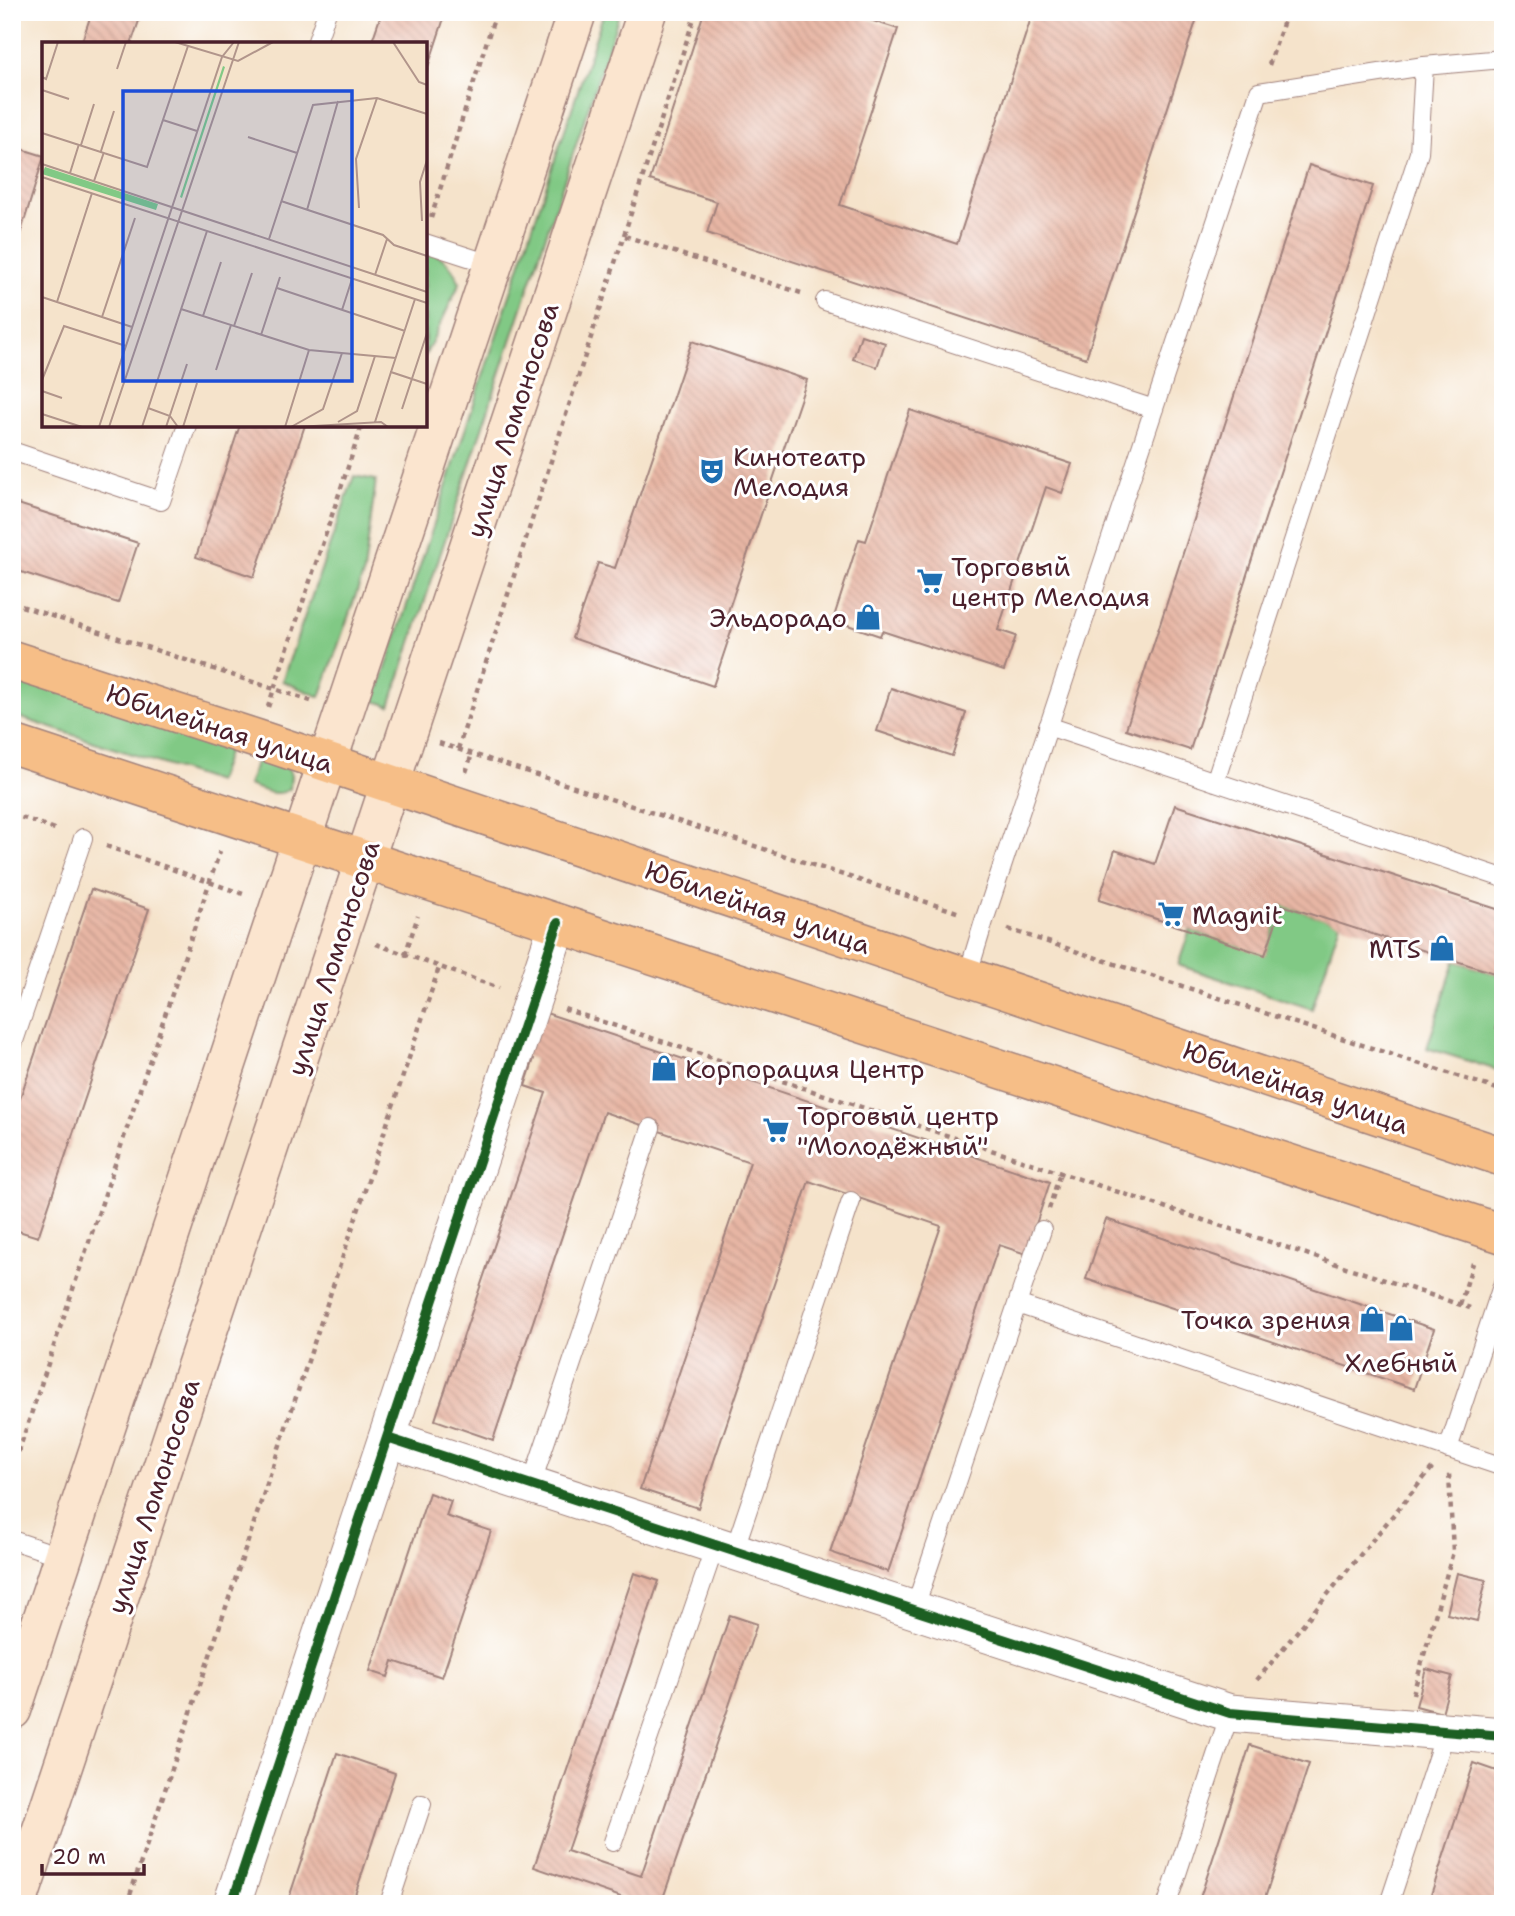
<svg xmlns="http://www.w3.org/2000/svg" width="1515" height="1916" font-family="'Shantell Sans',sans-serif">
  <defs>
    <pattern id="building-back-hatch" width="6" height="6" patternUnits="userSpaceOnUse" patternTransform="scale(1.75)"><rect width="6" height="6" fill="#e7b6a4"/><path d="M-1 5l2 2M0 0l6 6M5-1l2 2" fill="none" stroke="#c89c8d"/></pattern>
  </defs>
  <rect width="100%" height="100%" fill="#fff"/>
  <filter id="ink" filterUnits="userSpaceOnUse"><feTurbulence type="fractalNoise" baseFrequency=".0143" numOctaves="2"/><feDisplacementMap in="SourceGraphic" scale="14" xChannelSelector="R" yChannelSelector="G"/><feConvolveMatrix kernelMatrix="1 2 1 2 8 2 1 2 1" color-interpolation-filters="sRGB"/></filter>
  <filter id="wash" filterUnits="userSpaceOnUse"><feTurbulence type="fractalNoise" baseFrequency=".00686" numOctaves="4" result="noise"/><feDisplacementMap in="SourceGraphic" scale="28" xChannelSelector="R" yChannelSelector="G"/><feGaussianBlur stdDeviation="1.57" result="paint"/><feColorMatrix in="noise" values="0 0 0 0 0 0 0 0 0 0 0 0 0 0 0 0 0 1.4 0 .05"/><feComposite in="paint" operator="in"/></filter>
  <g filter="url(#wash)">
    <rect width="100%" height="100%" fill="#f5e3cb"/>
    <path fill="#81c985" stroke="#667458" stroke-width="2" d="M604 12H620L390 706 375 701Z
      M425 250C444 255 452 266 460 283L425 356Z
      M354 476 376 480 364 572 320 697 282 681Z
      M12 674 230 745 217 782 12 715Z
      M258 757 289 769 291 775 290 789C276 798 263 790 248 785Z
      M1282 905 1340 923 1312 1009 1178 965 1190 930 1265 954Z
      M1455 961 1503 976V1008L1496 1027 1503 1030V1072L1427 1048Z"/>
    <g id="blocks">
      <path fill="url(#building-back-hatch)" d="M92 12H142L131 44H81Z
        M382 12H446L426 73 425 44H371Z
        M704 12H845L898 29 840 205 957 244 1033 12H1199L1086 358 707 233 717 202 650 180Z
        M12 146 44 156 13 258 12 257Z
        M1309 165 1373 186 1190 750 1126 729Z
        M861 335 885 343 877 367 853 359Z
        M692 341 807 380 724 623 733 626 713 686 572 638 598 563 615 568Z
        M910 410 1072 464 1062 493 1046 487 998 630 1016 636 1004 671 882 631 880 636 833 620 859 539 866 541Z
        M240 425H305L254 577 196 557Z
        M12 502 138 543 118 603 12 569Z
        M891 688 966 713 952 756 877 731Z
        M1175 805 1503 911V976L1282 905 1265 955 1099 900 1115 850 1155 864Z
        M91 889 149 909 38 1237 12 1229V1122Z
        M1502 1009 1503 1010V1030L1496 1028Z
        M540 1011 1050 1182 1026 1254 999 1245 888 1572 830 1552 941 1226 809 1181 698 1508 640 1489 750 1162 604 1112 493 1440 435 1420 546 1093 525 1086 534 1059 525 1056Z
        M1106 1219 1434 1329 1414 1389 1086 1279Z
        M429 1493 451 1501 446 1516 491 1531 442 1677 393 1661 388 1677 370 1671Z
        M634 1573 659 1581 567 1851 641 1876 730 1615 757 1624 661 1904H641L534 1867Z
        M1457 1573 1486 1580 1477 1621 1447 1614Z
        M1426 1669 1452 1676 1442 1713 1416 1706Z
        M1250 1745 1309 1764 1263 1904H1198Z
        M337 1753 395 1773 352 1904H287Z
        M1474 1763 1503 1773V1872L1492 1904H1428Z"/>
    </g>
  </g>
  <g filter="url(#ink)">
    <use href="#blocks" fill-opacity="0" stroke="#a0817b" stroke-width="2"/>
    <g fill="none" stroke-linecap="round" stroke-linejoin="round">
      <g stroke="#a0817b" stroke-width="20">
        <path id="service" d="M316 44 327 12
          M425 243 493 265
          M825 301 1154 409
          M12 451 161 501 187 425
          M1048 726 1503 878
          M1215 782 1419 153 1424 66
          M967 977 984 921 1259 92 1424 66 1503 59
          M12 1047 83 838
          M1017 1304 1503 1467
          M1448 1449 1503 1283
          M531 1485 651 1128
          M12 1540 63 1557
          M734 1551 851 1201
          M914 1610 1042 1230
          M613 1842 715 1546
          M389 1904 422 1804
          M1167 1904 1230 1713
          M1389 1904 1446 1731"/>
      </g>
      <g stroke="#a0817b" stroke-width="39">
        <path id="minor" d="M387 1438 1230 1713 1503 1736
          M232 1904 558 923"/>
      </g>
      <g stroke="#a0817b" stroke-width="41">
        <path id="secondary" d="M12 1710 577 12
          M17 1904 647 12"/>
      </g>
      <g stroke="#a0817b" stroke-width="41">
        <path id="primary" d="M12 660 257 739 1503 1157
          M12 744 1503 1234"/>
      </g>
      <path stroke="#a0817b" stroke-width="4.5" stroke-dasharray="5 5" stroke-linecap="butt" d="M1269 65 1287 12
        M431 218 496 12
        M625 236 801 293
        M12 603 311 701
        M268 707 362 425
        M439 743 960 913
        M458 749 696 12
        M466 772 472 754
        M12 814 58 830
        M106 846 246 895
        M1008 929 1503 1091
        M376 944 499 988
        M405 955 418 916
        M564 1009 1470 1308
        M1049 1209 1060 1173
        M1460 1305 1473 1263
        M12 1471 220 851
        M1257 1680 1432 1468
        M1413 1694 1453 1552 1449 1474
        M127 1904 439 968"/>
      <use href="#service" stroke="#fff" stroke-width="18"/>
      <use href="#minor" stroke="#fff" stroke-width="37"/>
      <use href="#secondary" stroke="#fbe5cf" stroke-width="38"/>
      <use href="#primary" stroke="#f6be87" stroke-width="38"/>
      <g stroke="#fff" stroke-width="15">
        <path id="cycleway" d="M387 1438 1230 1713 1503 1736
          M232 1904 558 923"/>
      </g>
      <use href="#cycleway" stroke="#1b5e20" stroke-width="10"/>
    </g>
  </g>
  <defs>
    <g id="theatre-bare" transform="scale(2.1)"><path d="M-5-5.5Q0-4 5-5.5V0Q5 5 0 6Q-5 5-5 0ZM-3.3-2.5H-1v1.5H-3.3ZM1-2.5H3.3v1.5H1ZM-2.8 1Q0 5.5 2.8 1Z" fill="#1f6fb2" stroke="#fff" stroke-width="2.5" paint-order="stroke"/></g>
    <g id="supermarket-bare" transform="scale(2.1)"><path d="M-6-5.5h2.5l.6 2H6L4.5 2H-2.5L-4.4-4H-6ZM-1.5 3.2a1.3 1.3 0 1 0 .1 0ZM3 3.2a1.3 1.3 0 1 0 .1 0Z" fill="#1f6fb2" stroke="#fff" stroke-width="2.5" paint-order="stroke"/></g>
    <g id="shop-bare" transform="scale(2.1)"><path d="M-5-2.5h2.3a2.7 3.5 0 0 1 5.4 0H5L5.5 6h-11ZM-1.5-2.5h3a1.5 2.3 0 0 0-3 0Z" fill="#1f6fb2" stroke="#fff" stroke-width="2.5" paint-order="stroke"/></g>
  </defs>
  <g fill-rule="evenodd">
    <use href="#theatre-bare" x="712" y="471"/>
    <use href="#supermarket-bare" x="930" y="581"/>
    <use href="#shop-bare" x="868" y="617"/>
    <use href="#supermarket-bare" x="1171" y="914"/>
    <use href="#shop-bare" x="1442" y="948"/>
    <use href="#shop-bare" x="664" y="1068"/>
    <use href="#supermarket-bare" x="776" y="1130"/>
    <use href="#shop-bare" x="1372" y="1319"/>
    <use href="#shop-bare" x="1401" y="1328"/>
  </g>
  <g text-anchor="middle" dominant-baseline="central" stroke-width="6" stroke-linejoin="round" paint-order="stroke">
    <g font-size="26" fill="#4a1f2b" stroke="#fff">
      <text transform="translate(512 420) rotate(-72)">улица Ломоносова</text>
      <text transform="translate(220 728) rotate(18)">Юбилейная улица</text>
      <text transform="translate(758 907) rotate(19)">Юбилейная улица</text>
      <text transform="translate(333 958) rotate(-72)">улица Ломоносова</text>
      <text transform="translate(1296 1087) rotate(19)">Юбилейная улица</text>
      <text transform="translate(153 1496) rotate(-72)">улица Ломоносова</text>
    </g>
    <g font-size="26" fill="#4a1f2b" stroke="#fff" text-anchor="start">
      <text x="733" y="456">Кинотеатр<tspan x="733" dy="30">Мелодия</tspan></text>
      <text x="951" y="566">Торговый<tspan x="951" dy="30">центр Мелодия</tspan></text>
      <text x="847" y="617" text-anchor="end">Эльдорадо</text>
      <text x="1192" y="914">Magnit</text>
      <text x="1421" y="948" text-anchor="end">MTS</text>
      <text x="685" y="1068">Корпорация Центр</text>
      <text x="797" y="1115">Торговый центр<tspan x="797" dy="30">"Молодёжный"</tspan></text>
      <text x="1351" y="1319" text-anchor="end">Точка зрения</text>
      <text x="1401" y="1362" text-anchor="middle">Хлебный</text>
    </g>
  </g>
  <g transform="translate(42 42)">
    <rect width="385" height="385" fill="#f5e3cb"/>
    <path d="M181 24 183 25 140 156 138 155ZM3 125 116 162 114 168 0 132Z" fill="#81c985"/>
    <path fill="none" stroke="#b1958b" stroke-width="2" d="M133 0 196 19 231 0M351 0 377 40 385 43M75 27 84 0M0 35 4 37 16 0M0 48 27 57M121 78 155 89M0 91 105 125 146 4M206 95 255 111M39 103 52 62M59 109 72 69M0 122 385 250M28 131 37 102M0 135 385 261M52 139 62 110M239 159 341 193 352 203 385 214M317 166 314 117 335 56M265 168 296 59M380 179 378 140 385 118M227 197 271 63 335 56 385 72M333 233 345 197M235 246 363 289M0 255 90 285M373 257 349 330 385 342M15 260 50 151M139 267 267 308 354 316M300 268 310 237M161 274 179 220M60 275 93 176M192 284 210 231M219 293 238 235M174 328 189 283M0 338 22 284 84 304M0 349 20 356M106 366 128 374 136 385M360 367 385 291M0 372 40 385M296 380 315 369 333 314M333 380 349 330M57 385 180 15 192 0M67 385 197 0M100 385 165 189M124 385 145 322M141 385 155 341M243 385 267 308M249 385 281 367 300 311M255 385 339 380 346 385"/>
    <path fill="#1d4ed8" fill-opacity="0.15" stroke="#1d4ed8" stroke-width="3.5" d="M81 49H310V339H81Z"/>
    <rect width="385" height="385" fill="none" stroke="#4a1f2b" stroke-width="3.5"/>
  </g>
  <rect width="1515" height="1916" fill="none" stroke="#fff" stroke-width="42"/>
  <path d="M42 1864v10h102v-10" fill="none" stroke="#4a1f2b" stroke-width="3.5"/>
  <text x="52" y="1864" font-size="21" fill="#4a1f2b" stroke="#ffffff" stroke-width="5" paint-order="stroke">20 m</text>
</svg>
